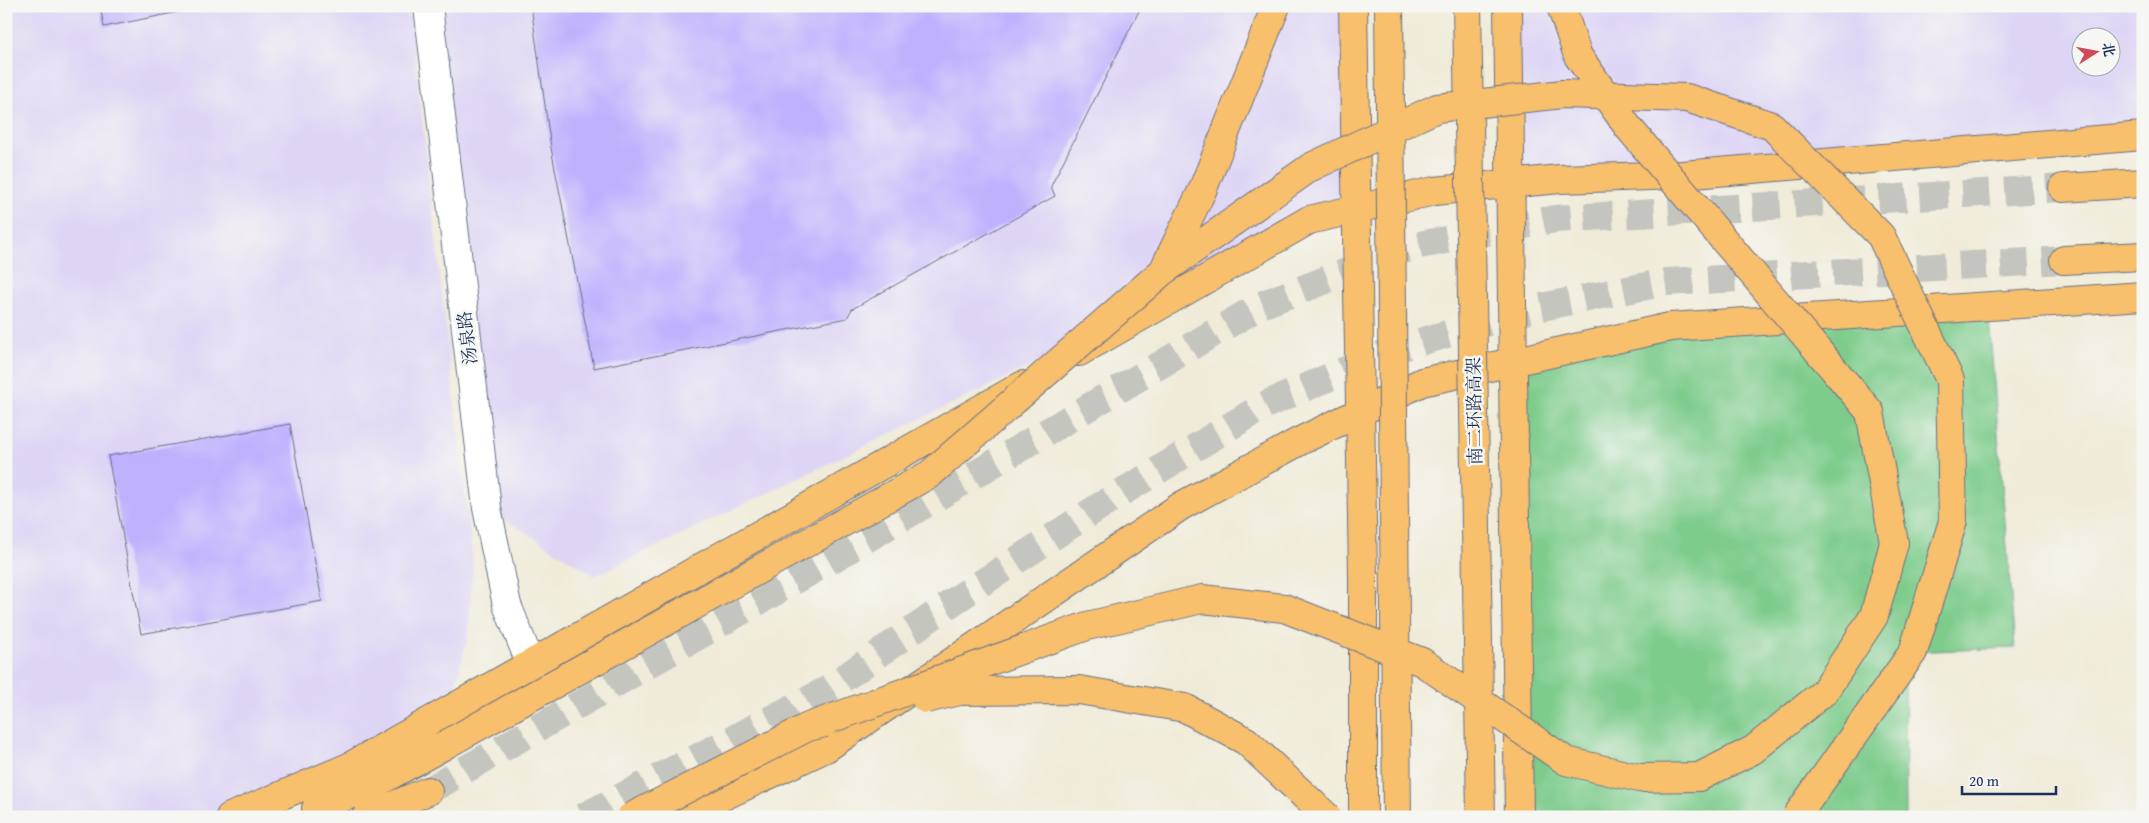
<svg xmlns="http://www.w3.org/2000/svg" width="2149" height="823" font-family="'Gentium Book Plus','Noto Serif SC',serif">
  <rect width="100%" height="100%" fill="#f6f6f2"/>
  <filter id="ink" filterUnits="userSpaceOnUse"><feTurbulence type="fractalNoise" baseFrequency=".02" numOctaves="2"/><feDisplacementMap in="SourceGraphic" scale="10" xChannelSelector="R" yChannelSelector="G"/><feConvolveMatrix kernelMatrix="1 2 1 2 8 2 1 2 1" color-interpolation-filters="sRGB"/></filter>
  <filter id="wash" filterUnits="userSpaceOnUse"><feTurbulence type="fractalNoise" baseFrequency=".0096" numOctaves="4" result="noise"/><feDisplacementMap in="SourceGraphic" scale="20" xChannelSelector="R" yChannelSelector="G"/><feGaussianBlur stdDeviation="1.12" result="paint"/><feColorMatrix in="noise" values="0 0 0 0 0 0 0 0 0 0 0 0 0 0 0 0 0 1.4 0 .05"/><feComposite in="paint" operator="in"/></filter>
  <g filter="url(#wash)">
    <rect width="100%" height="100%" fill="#f0ebd8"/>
    <path fill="#ded5f5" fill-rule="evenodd" d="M6 6H409L473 562 468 638 448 710 230 817H6Z
      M428 6H1353L1357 209 595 576 487 508Z
      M1508 6H2143V136L1510 184ZM2082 38H2112V68H2082Z"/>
    <path fill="#7ecc8c" stroke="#4c7e75" d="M1988 307 2015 648 1905 652 1906 817H1519L1513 362 1670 327Z"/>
    <g id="blocks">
      <path fill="#c0b1fe" d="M100 6H203V7L104 27Z
        M531 6H1139L1140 9 1051 186 1055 196 852 309 847 318 594 368 551 148Z
        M290 424 322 601 141 634 108 456Z"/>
    </g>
  </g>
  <g filter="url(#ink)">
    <use href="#blocks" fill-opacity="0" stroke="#667189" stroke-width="1"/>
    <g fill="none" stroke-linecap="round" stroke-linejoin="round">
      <path stroke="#c5c5c0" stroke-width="28" stroke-dasharray="28 14" stroke-linecap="butt" d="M428 791 841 554 1261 305 1414 246 1555 219 2063 188
        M583 817 827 690 957 599 1111 499 1265 405 1392 350 1537 308 1666 282 2064 260"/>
      <g stroke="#667189" stroke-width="30">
        <path id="minor" d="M428 6 487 508 507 605 531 665"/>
      </g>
      <g stroke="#667189" stroke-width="30">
        <path id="major" d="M1353 6 1363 575V817
          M1508 6 1519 817"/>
      </g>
      <g stroke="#667189" stroke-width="30">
        <path id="highway" d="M2063 188 2143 183
          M2064 260 2143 256
          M1079 352 1309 220 1434 191 1560 179 1682 175 2143 136
          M316 808 367 788 443 746
          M230 817 349 767 1023 385
          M366 817 428 791
          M679 817 826 748 1181 506 1300 441 1422 382 1670 327 2143 296"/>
      </g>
      <use href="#minor" stroke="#fff" stroke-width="28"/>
      <use href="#major" stroke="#f8bf6c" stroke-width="28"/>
      <use href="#highway" stroke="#f8bf6c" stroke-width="28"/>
      <g stroke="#667189" stroke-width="30" stroke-linecap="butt">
        <path id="highway-bridge" d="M1389 6 1397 817
          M1467 6 1481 817
          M1163 271 1311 167 1437 108 1563 94 1687 98 1772 126 1881 236 1950 380 1953 521 1913 652 1796 817
          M926 699 960 691 1079 690 1185 708 1246 741 1327 817
          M808 727 1087 626 1202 599 1284 608 1422 662 1566 761 1639 778 1699 777 1753 750 1824 692 1874 616 1894 543 1870 412 1628 127 1578 56 1561 6
          M443 746 930 474 1163 271 1202 191 1276 6
          M631 817 808 727 825 723"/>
      </g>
      <use href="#highway-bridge" stroke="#f8bf6c" stroke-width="28"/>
    </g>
  </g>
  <g text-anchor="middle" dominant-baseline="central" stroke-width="5" stroke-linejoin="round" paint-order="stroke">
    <g font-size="18" fill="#1b2f5e" stroke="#f6f6f2">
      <text transform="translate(467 338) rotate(-97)">汤泉路</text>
      <text transform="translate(1474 411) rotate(-91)">南二环路高架</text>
    </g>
  </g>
  <rect width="2149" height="823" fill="none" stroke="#f6f6f2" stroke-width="25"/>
  <g transform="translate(2096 52) rotate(79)"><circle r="24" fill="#f6f6f2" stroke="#9ea6b7"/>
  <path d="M0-4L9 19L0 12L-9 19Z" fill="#d1495b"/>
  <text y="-8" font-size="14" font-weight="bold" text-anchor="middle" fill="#1b2f5e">北</text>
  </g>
  <path d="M1962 786v8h94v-8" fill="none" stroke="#1b2f5e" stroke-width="2.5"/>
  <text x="1969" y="786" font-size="15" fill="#1b2f5e" stroke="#f6f6f2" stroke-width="4" paint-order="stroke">20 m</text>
</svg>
